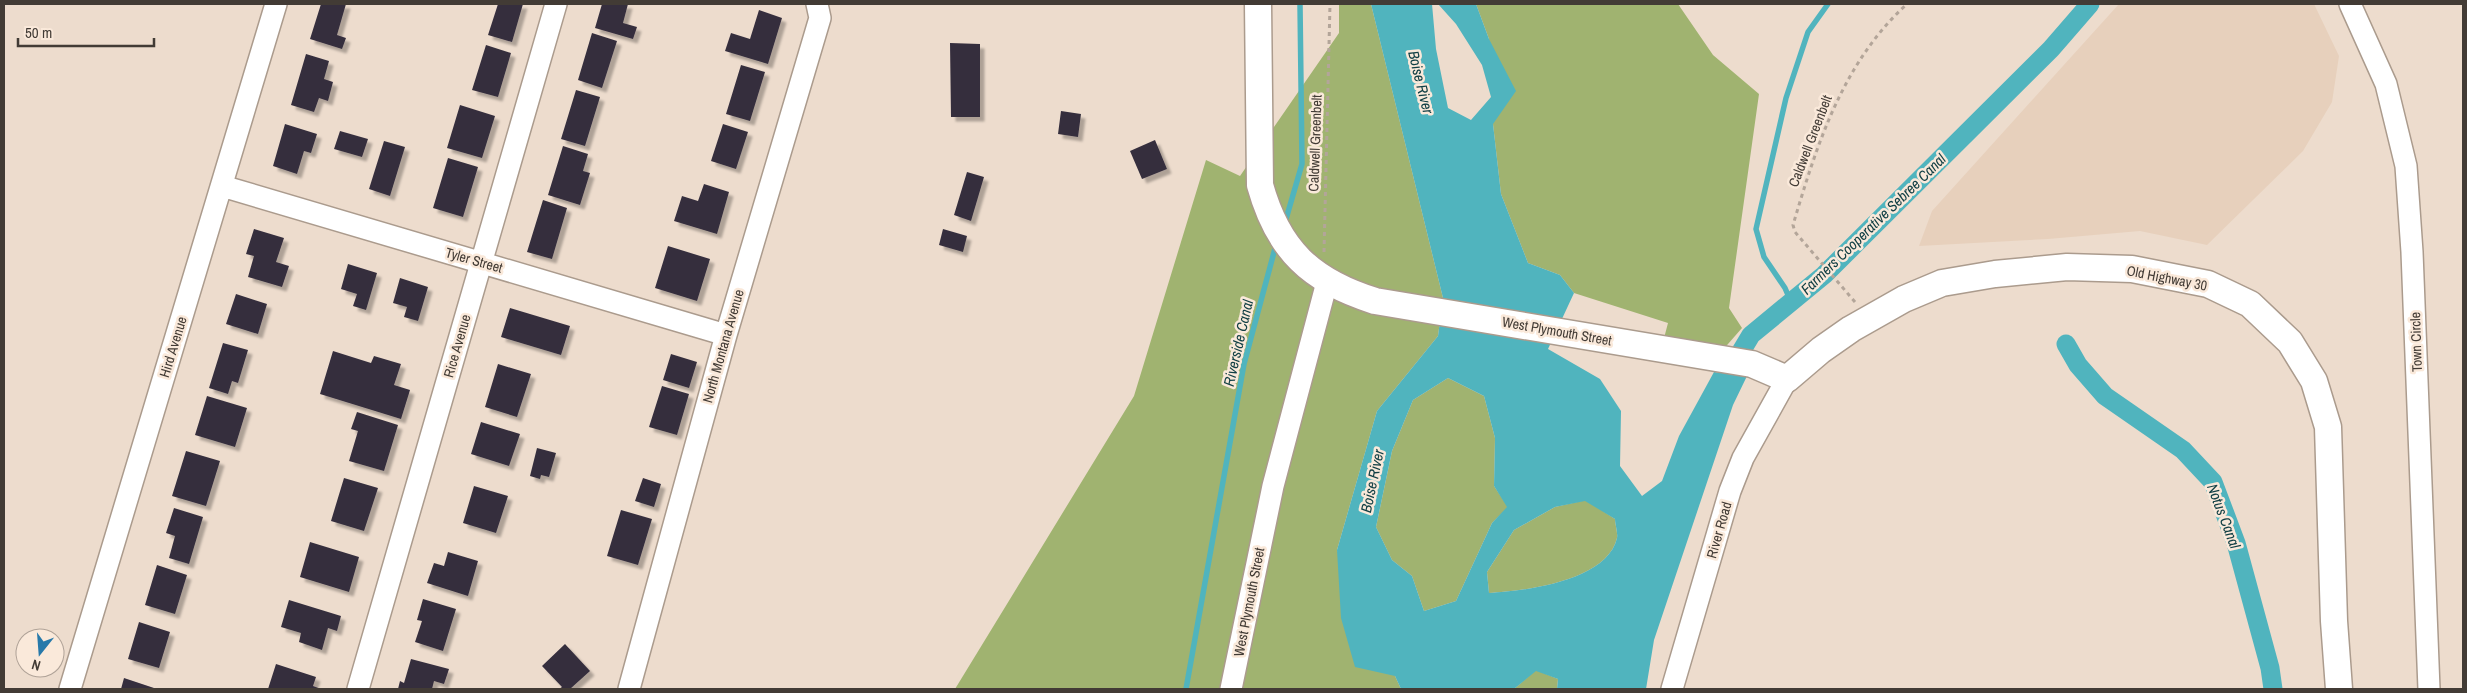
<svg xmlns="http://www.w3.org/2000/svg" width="2467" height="693" font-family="'Archivo Narrow',sans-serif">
  <defs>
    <filter id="shadow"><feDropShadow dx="4.5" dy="4.5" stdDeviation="1" flood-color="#0004"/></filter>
  </defs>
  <rect width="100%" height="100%" fill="#eddccd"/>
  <path fill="#e7d0bc" d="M2119 4H2314L2339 56 2332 102 2303 151 2207 245 2140 231 2048 239 1919 246 1932 211Z"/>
  <path fill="#a0b370" d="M1339 4H1371L1443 298 1438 336 1377 411 1337 550 1401 689H955L1134 396 1206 160 1240 176 1339 33Z
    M1476 4H1678L1713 55 1759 94 1729 308 1742 328 1721 352 1663 342 1668 323 1574 293 1560 275 1528 263 1501 194 1493 124 1489 39Z
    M1448 378 1484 396 1495 438 1494 486 1508 507 1492 523 1456 601 1424 611 1412 576 1392 560 1376 527 1392 451 1413 400Z
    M1586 500 1615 519C1615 524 1618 533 1617 538 1607 581 1525 591 1489 593L1487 572 1514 530 1555 507Z
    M1536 670 1558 679 1557 689H1514Z"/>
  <path fill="#50b4be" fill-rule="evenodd" d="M1371 4H1432L1436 49 1448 108 1471 120 1491 97 1482 65 1456 24 1438 4H1476L1489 39 1516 91 1493 124 1501 194 1528 263 1560 275 1574 293 1548 349 1600 379 1621 411 1620 466 1642 496 1662 481 1679 436 1714 372 1747 376 1733 405 1654 640 1646 689H1557L1558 679 1536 671 1514 689H1401L1395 676 1355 667 1341 618 1337 550 1377 411 1438 336 1443 298ZM1448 378 1484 396 1495 438 1494 486 1507 507 1492 523 1456 601 1424 611 1412 576 1392 560 1376 527 1392 451 1413 400ZM1585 501 1615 519C1615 524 1618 533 1617 538 1607 581 1525 591 1489 593L1487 572 1514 530 1555 507Z"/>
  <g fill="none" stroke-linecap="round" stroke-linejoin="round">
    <path stroke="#50b4be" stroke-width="5.5" d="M1284 226 1302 164 1300 4
      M1791 302 1785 288 1764 257 1756 229 1786 98 1808 32 1828 4
      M1186 689 1244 364 1277 241"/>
    <path stroke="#50b4be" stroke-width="19" d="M2066 344 2078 365 2105 396 2183 450 2213 482 2236 543 2270 668 2273 689
      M1730 370 1751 335 1824 275 2051 49 2090 4"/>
  </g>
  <path fill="#362f3e" filter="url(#shadow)" d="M321 4H346L337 35 346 38 342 49 310 39Z
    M498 4H523L512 42 488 35Z
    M602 4H628L623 23 637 27 633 39 595 28Z
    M759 10 782 18 768 64 725 51 731 33 750 39Z
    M592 33 617 41 602 88 578 80Z
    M950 43 980 44V117H951Z
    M486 45 511 53 498 97 472 90Z
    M306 54 329 61 324 79 333 82 328 101 319 98 314 112 291 105Z
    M741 65 765 72 750 121 726 114Z
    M576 90 600 97 585 146 561 139Z
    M460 105 495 116 482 158 447 148Z
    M1061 111 1081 114 1078 137 1058 134Z
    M285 124 317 134 311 153 304 151 297 174 273 166Z
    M723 124 748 132 736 169 711 161Z
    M340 131 368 139 362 157 334 149Z
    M1155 140 1167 169 1142 179 1130 151Z
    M384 141 405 147 390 196 369 189Z
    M563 146 588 154 583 171 590 173 580 205 548 195Z
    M448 158 478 167 463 217 433 208Z
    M967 172 984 177 971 221 954 215Z
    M704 184 729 192 717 234 674 221 682 196 698 201Z
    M543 200 567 208 552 259 527 252Z
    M254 229 284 238 276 262 289 266 282 287 248 277 254 256 246 254Z
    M943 229 967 236 963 252 939 245Z
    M668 246 710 259 697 301 655 288Z
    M348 264 377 273 366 310 353 306 357 294 341 289Z
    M400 278 428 287 418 321 404 317 407 307 393 303Z
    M236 294 267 304 258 334 226 324Z
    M510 308 570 326 561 355 501 337Z
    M223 343 248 350 238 383 232 381 228 394 209 388Z
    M333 351 371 363 374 356 401 364 394 385 410 390 401 419 320 394Z
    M671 354 697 362 689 388 663 380Z
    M498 364 531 374 517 417 485 407Z
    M662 386 689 394 677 435 649 427Z
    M207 396 247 408 235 447 195 435Z
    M357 412 398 425 384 471 349 461 358 431 351 429Z
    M481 422 520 434 509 466 471 454Z
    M537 448 556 453 549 477 541 475 540 479 530 476Z
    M186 451 220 461 206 506 172 496Z
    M344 478 378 488 364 531 331 521Z
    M643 478 661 484 654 507 635 501Z
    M474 486 508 496 496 533 463 523Z
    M174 508 203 517 189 564 169 558 175 536 166 533Z
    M621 510 652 519 638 565 607 556Z
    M310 542 359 557 349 592 300 577Z
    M448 552 478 561 468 596 427 583 434 563 444 566Z
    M157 565 187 575 175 614 145 605Z
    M423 599 456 609 443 651 415 642 422 621 417 620Z
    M289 600 341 616 337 631 328 628 322 650 299 642 301 633 281 627Z
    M139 622 170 632 159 668 128 659Z
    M565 644 590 671 570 689H559L562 687 542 666Z
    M411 659 449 669 444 684 434 681 432 689H398L400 681 404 683Z
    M276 664 316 677 313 686 321 689H268Z
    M124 678 154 688V689H121Z"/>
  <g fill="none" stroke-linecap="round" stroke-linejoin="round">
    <g stroke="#ab9b8d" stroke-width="24">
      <path id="minor" d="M2350 4 2386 84 2406 166 2412 252 2429 689
        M222 186 726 335
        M70 689 276 4
        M358 689 556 4
        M629 689 726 335 820 18 817 4
        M1231 689 1273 486 1327 282
        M1672 689 1730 491 1743 458 1787 379"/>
    </g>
    <g stroke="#ab9b8d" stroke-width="29">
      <path id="tertiary" d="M1258 4 1260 185C1278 250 1311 281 1375 301L1752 364 1787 379 1821 350 1851 329 1904 299 1942 283 1995 274 2067 267 2132 269 2208 284 2250 304 2290 342 2314 381 2328 427 2334 621 2339 689"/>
    </g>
    <path stroke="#b3a599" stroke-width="3" stroke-dasharray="4 4" stroke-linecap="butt" d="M1324 252 1330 4
      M1855 302 1795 232 1793 225C1817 144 1843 62 1907 4"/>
    <use href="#minor" stroke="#fff" stroke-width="21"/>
    <use href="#tertiary" stroke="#fff" stroke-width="26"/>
  </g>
  <g text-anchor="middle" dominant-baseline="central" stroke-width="5" stroke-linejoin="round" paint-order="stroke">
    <g font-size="14" fill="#423b35" stroke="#fae9da">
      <text transform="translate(1810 141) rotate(-69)">Caldwell Greenbelt</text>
      <text transform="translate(1315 143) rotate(-88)">Caldwell Greenbelt</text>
      <text transform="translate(474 260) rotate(16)">Tyler Street</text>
      <text transform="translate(2167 278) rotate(11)">Old Highway 30</text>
      <text transform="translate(1557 331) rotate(10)">West Plymouth Street</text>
      <text transform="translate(2416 342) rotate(-92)">Town Circle</text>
      <text transform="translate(457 346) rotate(-74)">Rice Avenue</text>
      <text transform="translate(723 346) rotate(-74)">North Montana Avenue</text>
      <text transform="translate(173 347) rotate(-73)">Hird Avenue</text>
      <text transform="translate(1719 530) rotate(-74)">River Road</text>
      <text transform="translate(1249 602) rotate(-79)">West Plymouth Street</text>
    </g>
    <g font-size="15" font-style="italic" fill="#124045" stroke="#fae9da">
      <text transform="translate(1421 82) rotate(76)">Boise River</text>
      <text transform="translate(1873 224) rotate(-44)">Farmers Cooperative Sebree Canal</text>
      <text transform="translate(1238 343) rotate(-77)">Riverside Canal</text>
      <text transform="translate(1372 481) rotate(-78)">Boise River</text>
      <text transform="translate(2224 516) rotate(69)">Notus Canal</text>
    </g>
  </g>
  <rect width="2467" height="693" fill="none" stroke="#423b35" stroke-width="10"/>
  <g transform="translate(40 653) rotate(197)"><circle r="24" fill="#fae9da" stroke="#b0a398"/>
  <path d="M0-4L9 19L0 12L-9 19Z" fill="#2779aa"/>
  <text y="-8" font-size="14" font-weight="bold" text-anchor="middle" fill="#423b35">N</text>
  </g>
  <path d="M18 38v8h136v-8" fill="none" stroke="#423b35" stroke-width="2.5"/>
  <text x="25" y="38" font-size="15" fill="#423b35" stroke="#fae9da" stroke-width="4" paint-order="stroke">50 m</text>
</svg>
